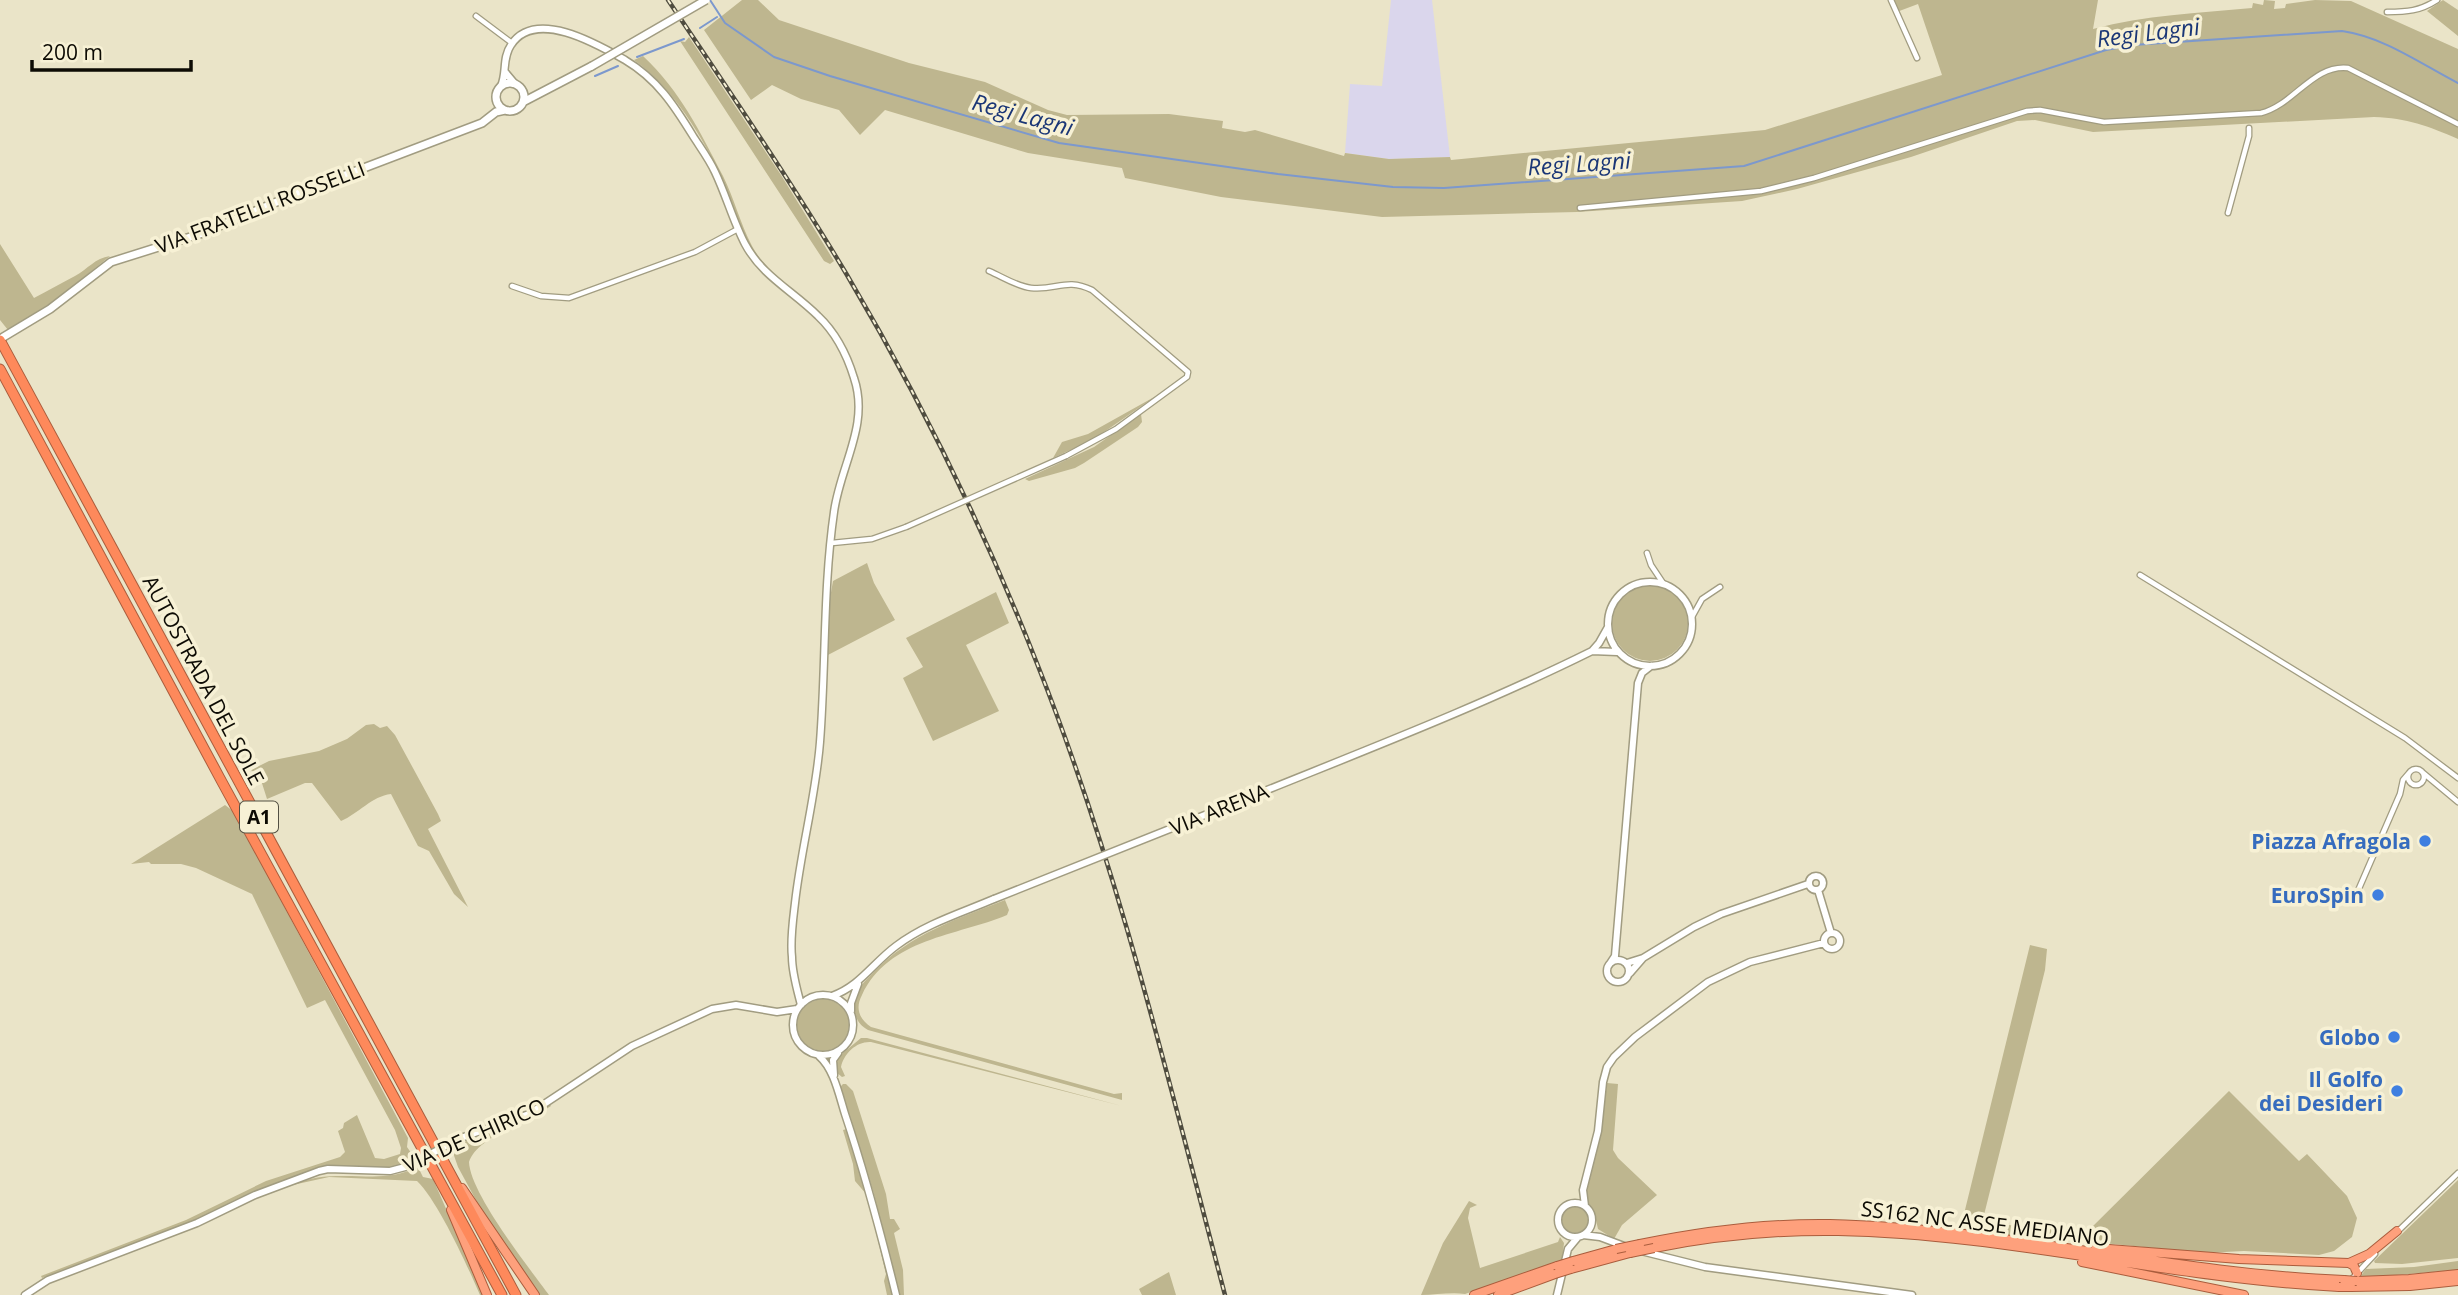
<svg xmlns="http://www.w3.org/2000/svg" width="2458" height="1295" font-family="'Open Sans',sans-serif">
  <rect width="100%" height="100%" fill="#eae4c8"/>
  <path fill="#dad6ec" d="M1391 0H1432L1450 157 1389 159 1345 153 1350 84 1382 86Z"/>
  <path fill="#beb68f" d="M742 0H758L779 20 909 63 985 82 1048 110 1067 115 1169 114 1223 121 1222 128 1245 132 1255 130 1344 156 1345 153 1389 159 1450 157 1451 160 1765 130 1942 75 1918 4 1894 13 1888 0H2098L2093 29C2145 15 2198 13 2252 8L2253 3 2263 5 2264 0 2275 1 2274 9 2285 8 2286 4 2315 0 2351 1 2458 49V139C2428 126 2407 118 2374 117L2093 132 2035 120 2017 121 1911 157 1797 189 1742 201 1577 212 1382 217 1221 197 1125 178 1122 168 1028 153 885 110 860 135 839 110 801 99 772 85 751 100 704 30Z
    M2443 0 2458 10V36L2427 11Z
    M689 37 781 175 834 261 830 264 824 261 680 41 685 42Z
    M643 56C681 92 699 130 723 176 734 198 740 223 752 246 762 265 780 279 796 292L794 294C779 281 764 269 753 252 738 231 732 205 723 182 704 138 673 88 634 60Z
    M0 244 34 298C48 291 61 283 75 276 88 269 95 258 110 256L46 308 8 330 0 320Z
    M1156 396 1094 439 1053 458 1062 442 1088 434Z
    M1141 414 1142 422 1138 427 1084 463 1075 468 1029 481 1025 479 1094 447Z
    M867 563 874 583 895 620 826 656 829 604 833 581Z
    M1612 623a38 38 0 1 1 76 0a38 38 0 1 1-76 0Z
    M996 592 1009 623 966 645 999 711 933 741 903 678 923 667 906 638Z
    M374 724 380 728 387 726 395 735 438 814 441 821 428 829 468 907 454 894 429 851 418 846 391 794C372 796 358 814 341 821L312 783H305L267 799 260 777 251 770 269 761 319 751 347 739 366 725Z
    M225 805 233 811 408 1138 407 1147 416 1160 400 1168 311 1171 258 1190 198 1220 42 1278 41 1276 186 1220 266 1181 340 1157 345 1152 338 1131 343 1128 344 1123 357 1115 375 1158 384 1159 400 1154 401 1148 395 1130 325 1000 307 1008 252 894 196 868 181 864H151L149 862 131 864Z
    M1005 900 1009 910 1007 915C957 936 889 938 862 995 855 1008 859 1019 871 1027L1114 1094 1122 1093V1100L868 1030C857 1024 854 1015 854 1003 855 990 865 981 874 972 910 934 957 919 1005 900Z
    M2030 945 2047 949 2045 970 1982 1223 2088 1231 2229 1091 2299 1161 2307 1154 2347 1196 2357 1218 2352 1237 2334 1251 2319 1255 2244 1251 2205 1253 2072 1240 2049 1241 1971 1230 1973 1220 1964 1214Z
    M797 1025a26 26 0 1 1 52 0a26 26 0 1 1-52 0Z
    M861 1038H867L1122 1106 871 1042C857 1041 844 1053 841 1067L845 1076 842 1077 836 1072 837 1058Z
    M1607 1083 1618 1084 1613 1150 1618 1158 1657 1195 1622 1225 1614 1239 1598 1229 1595 1216 1587 1202 1586 1195 1601 1134Z
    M843 1084H846L853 1091 886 1194 890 1219H894L900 1229 894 1233 903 1270 904 1295H900L873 1191 840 1087Z
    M549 1103 551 1106C527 1122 477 1137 469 1162 470 1193 529 1268 549 1295H539L484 1215 458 1167 451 1147Z
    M847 1129 873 1207 894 1295H887L884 1281 886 1274 867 1195 855 1181 853 1164 843 1130Z
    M418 1167 423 1177 433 1179 484 1295H480C468 1267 438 1201 417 1181L329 1177 288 1186C304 1180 319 1176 336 1176 368 1175 388 1181 418 1167Z
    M2458 1180V1258L2402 1264 2375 1263 2374 1261Z
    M1469 1201 1477 1205 1470 1208 1468 1218 1480 1268 1558 1242 1560 1237 1564 1243 1562 1261 1465 1294C1451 1292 1435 1295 1421 1295L1443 1243Z
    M1562 1220a13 13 0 1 1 26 0a13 13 0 1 1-26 0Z
    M2458 1261V1270L2359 1278 2366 1269 2414 1267Z
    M1169 1272 1176 1295H1142L1139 1289Z"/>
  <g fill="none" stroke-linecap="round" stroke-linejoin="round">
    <path stroke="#7c98cd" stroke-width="2" d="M710 0 725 23 774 57 830 76 1059 143 1278 174 1393 187 1444 188 1744 166 2106 50 2133 45 2342 31C2384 37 2421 64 2458 83
      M700 28 717 17
      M637 57 684 39
      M595 76 618 66"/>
    <g stroke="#a19c81" stroke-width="7">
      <path id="minor" d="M1891 0 1917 58
        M2387 12C2407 12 2420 11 2437 0
        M476 16 512 43
        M1580 208 1761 191 1814 178 2027 111 2040 110 2104 122 2261 113C2294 105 2313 64 2348 68L2458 124
        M2228 213 2249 136V128
        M989 271C1003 277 1016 286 1031 288 1056 291 1066 277 1092 290L1188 372 1187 377 1116 429 1066 456
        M512 286 541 296 569 298 695 252 738 229
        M832 543 872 539 906 527
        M1647 553 1651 565 1663 583
        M2140 575 2405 738 2458 778
        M1692 617 1702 599 1720 587
        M2408 777a8 8 0 1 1 16 0a8 8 0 1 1-16 0Z
        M2422 772 2458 802
        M2357 893 2400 794 2403 780 2409 773
        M2396 1233 2458 1173
        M2350 1281 2375 1254"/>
    </g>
    <g stroke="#a19c81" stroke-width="9">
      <path id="tertiary" d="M505 72 515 84
        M501 86C507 73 502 58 511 45 535 8 597 44 625 60 657 79 674 105 693 136 700 147 709 159 715 172 726 195 733 221 745 244 762 276 793 291 818 316 835 332 847 355 854 378 870 425 840 466 834 512 823 588 826 665 820 742 816 795 801 849 795 903 793 920 790 940 792 957 792 973 797 989 801 1005
        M1608 624a42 42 0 1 1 84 0a42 42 0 1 1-84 0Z
        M1592 651 1617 652
        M1240 801C1358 753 1477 708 1592 651L1599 643 1608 627
        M1809 883a7 7 0 1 1 14 0a7 7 0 1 1-14 0Z
        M1818 890 1831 933
        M1824 941a8 8 0 1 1 16 0a8 8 0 1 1-16 0Z
        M1643 958 1694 927 1721 914 1808 884
        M1607 971a11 11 0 1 1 22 0a11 11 0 1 1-22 0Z
        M1611 962 1615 956 1638 683 1642 673 1651 666
        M1627 963 1643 958 1630 973
        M793 1025a30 30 0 1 1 60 0a30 30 0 1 1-60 0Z
        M832 996C860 986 873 963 896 946 925 924 961 913 994 899
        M851 1011V1003L858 984
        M819 1056C834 1069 839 1095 845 1114 865 1174 881 1234 896 1295
        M834 1075 833 1060 838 1053
        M458 1139 529 1114 632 1046 712 1009 736 1005 777 1012 797 1009
        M1558 1220a17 17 0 1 1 34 0a17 17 0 1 1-34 0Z
        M1585 1206 1583 1190 1598 1131 1603 1082 1607 1067 1614 1057 1635 1037 1708 982 1750 962 1824 943
        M1583 1235 1600 1237 1624 1246
        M1641 1251 1705 1267 1912 1295
        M25 1295 48 1280 197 1223 255 1195 319 1171 328 1169 390 1171 409 1166
        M1557 1295 1568 1249 1578 1237"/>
    </g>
    <g stroke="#a19c81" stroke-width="10">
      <path id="secondary" d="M496 97a14 14 0 1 1 28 0a14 14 0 1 1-28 0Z
        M523 102 592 66
        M0 339 50 309 111 262 203 233 298 193 482 123 496 112 505 110"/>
    </g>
    <g stroke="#aa5d3d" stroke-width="10">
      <path id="trunk" d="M462 1188 535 1295
        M451 1210 487 1295
        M1640 1244C1703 1231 1766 1223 1830 1224 2003 1228 2171 1273 2344 1280
        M1654 1248C1715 1236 1776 1230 1838 1231 2007 1234 2171 1279 2339 1287
        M2096 1248 2239 1259 2349 1263 2369 1254 2397 1231
        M1573 1261 1616 1249
        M2082 1262 2244 1295
        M2349 1263 2354 1266 2357 1273
        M1571 1269 1630 1253
        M2357 1281 2409 1279 2458 1274
        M2351 1287 2410 1286 2458 1281
        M1474 1295 1557 1266
        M1498 1295 1555 1274"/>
    </g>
    <g stroke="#aa5d3d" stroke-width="11">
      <path id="motorway" d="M0 340 516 1295
        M0 369 222 782 502 1295"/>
    </g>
    <use href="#minor" stroke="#fff" stroke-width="4.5"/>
    <use href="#tertiary" stroke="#fff" stroke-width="6"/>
    <use href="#secondary" stroke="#fff" stroke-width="7"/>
    <use href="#trunk" stroke="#fea07c" stroke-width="8"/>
    <use href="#motorway" stroke="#fe895b" stroke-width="9"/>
    <g stroke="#4f4c3f" stroke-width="4.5">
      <path id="rail" d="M668 0C729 91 791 181 847 275 921 400 985 531 1038 666 1119 870 1169 1083 1225 1295"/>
    </g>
    <use href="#rail" stroke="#f7f1d5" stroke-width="2" stroke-dasharray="5" stroke-linecap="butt"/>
    <g stroke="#a19c81" stroke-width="7" stroke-linecap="butt">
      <path id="minor-bridge" d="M906 527 1066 456"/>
    </g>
    <g stroke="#a19c81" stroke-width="9" stroke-linecap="butt">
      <path id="tertiary-bridge" d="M994 899 1240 801
        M409 1166 458 1139"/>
    </g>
    <g stroke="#a19c81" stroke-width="10" stroke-linecap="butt">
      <path id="secondary-bridge" d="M592 66 706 0"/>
    </g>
    <g stroke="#aa5d3d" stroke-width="10" stroke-linecap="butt">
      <path id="trunk-bridge" d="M1616 1249 1640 1244
        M1630 1253 1654 1248
        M1557 1266 1573 1261
        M1555 1274 1571 1269
        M2344 1280 2357 1281
        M2339 1287H2351"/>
    </g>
    <use href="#minor-bridge" stroke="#fff" stroke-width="4.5"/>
    <use href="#tertiary-bridge" stroke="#fff" stroke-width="6"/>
    <use href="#secondary-bridge" stroke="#fff" stroke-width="7"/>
    <use href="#trunk-bridge" stroke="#fea07c" stroke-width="8"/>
  </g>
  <g fill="#3f7fe0" stroke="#f7f1d5" stroke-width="2.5">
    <circle cx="2425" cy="841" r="7"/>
    <circle cx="2378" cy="895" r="7"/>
    <circle cx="2394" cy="1037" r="7"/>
    <circle cx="2397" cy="1091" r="7"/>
  </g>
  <g text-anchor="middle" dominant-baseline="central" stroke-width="7" stroke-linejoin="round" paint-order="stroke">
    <rect fill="#f7f1d5" stroke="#535043" stroke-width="2" x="240" y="801.5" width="38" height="31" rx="5"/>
    <g font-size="19" font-weight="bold" fill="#0d0b04">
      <text x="259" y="817">A1</text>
    </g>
    <g font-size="21" fill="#0d0b04" stroke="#f7f1d5">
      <text transform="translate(260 207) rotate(-21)">VIA FRATELLI ROSSELLI</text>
      <text transform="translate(204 680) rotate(62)">AUTOSTRADA DEL SOLE</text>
      <text transform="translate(1219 809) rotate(-22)">VIA ARENA</text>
      <text transform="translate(474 1135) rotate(-24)">VIA DE CHIRICO</text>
      <text transform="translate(1985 1223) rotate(7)">SS162 NC ASSE MEDIANO</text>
    </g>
    <g font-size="21" font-weight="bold" fill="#366cbe" stroke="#f7f1d5" text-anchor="end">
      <text x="2411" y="841">Piazza Afragola</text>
      <text x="2364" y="895">EuroSpin</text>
      <text x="2380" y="1037">Globo</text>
      <text x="2383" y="1079">Il Golfo<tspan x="2383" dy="24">dei Desideri</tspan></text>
    </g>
    <g font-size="23" font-style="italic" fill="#1a3676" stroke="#f7f1d5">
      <text transform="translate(2148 32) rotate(-7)">Regi Lagni</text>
      <text transform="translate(1023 114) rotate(15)">Regi Lagni</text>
      <text transform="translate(1579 163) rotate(-4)">Regi Lagni</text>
    </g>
  </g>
  <path d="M32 60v10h159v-10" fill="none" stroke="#0d0b04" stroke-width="3.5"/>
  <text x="42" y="60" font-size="21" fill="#0d0b04" stroke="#f7f1d5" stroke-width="5" paint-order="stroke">200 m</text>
</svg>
